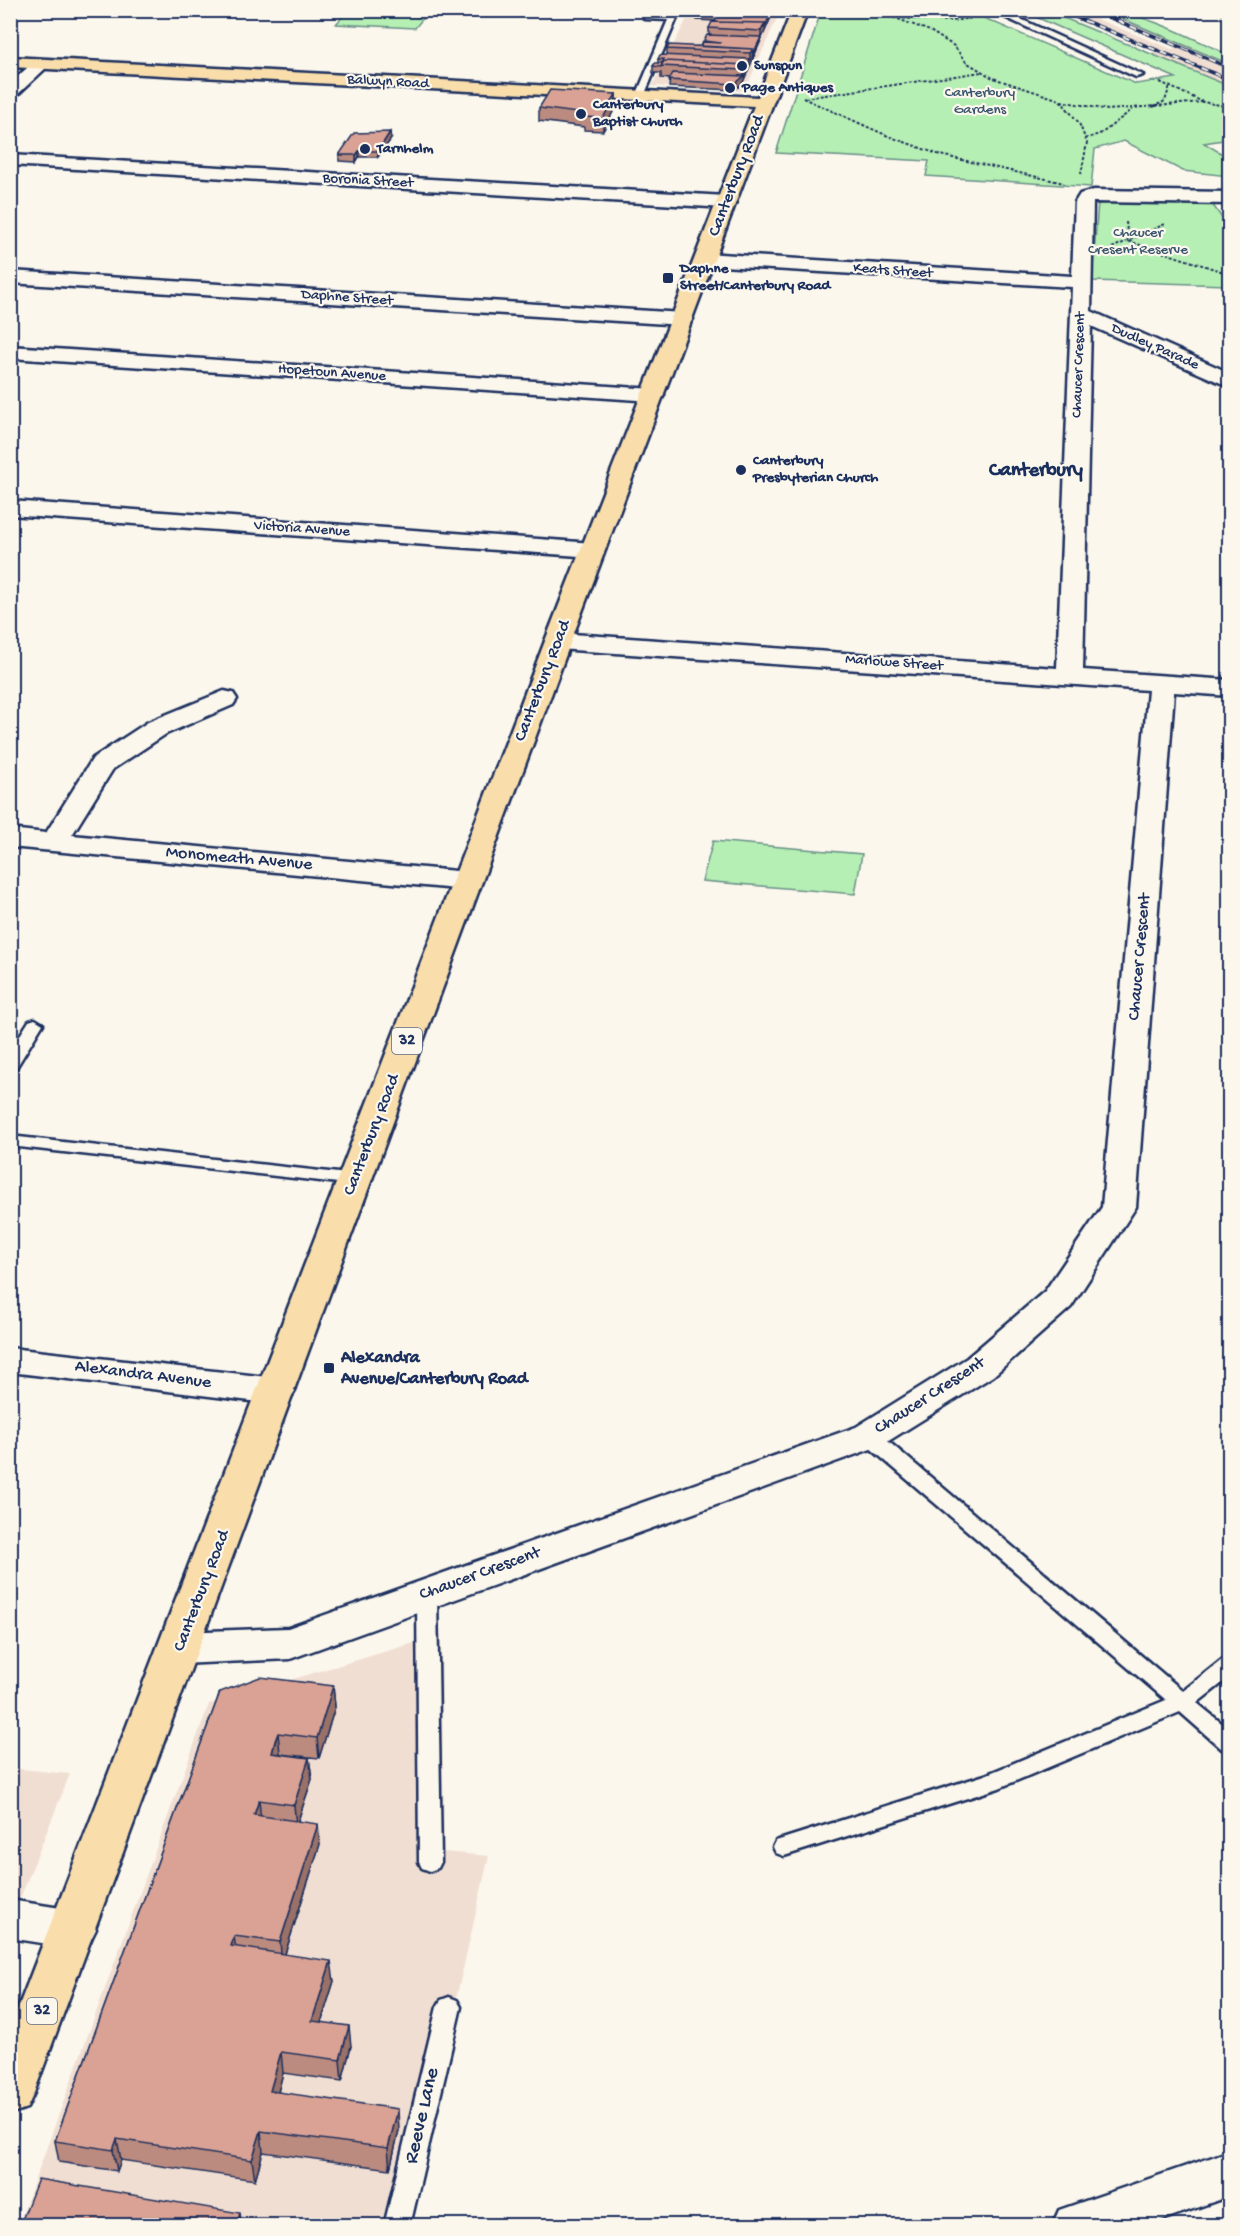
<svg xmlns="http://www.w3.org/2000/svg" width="1240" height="2236" font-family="'Gochi Hand',sans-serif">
  <rect width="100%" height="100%" fill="#fbf7ec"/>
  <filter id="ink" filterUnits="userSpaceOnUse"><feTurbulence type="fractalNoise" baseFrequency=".0167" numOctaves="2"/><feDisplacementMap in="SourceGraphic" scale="12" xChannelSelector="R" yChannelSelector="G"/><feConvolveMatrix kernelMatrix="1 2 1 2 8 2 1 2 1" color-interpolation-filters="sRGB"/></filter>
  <g filter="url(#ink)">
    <path fill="#f1ded2" d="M691 11H780L745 91 652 86Z
      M1055 11H1077L1172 49 1178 48 1089 11H1104L1229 64V86L1153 54 1157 52Z
      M441 1635 444 1852 489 1856 404 2225 18 2226 209 1704Z
      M11 1768 70 1774 11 1921Z"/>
    <path fill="#b6efb3" stroke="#688f88" stroke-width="1.5" d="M821 11C873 11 923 22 975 14L1136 84 1176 78 1022 11H1047L1229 86V139L1204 143 1229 158V176L1183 171 1124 141 1095 149 1091 187 926 176 929 161 776 153Z
      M1104 11C1139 10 1196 40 1229 55V64Z
      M346 13 424 17 415 28 336 24Z
      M1210 201 1229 228V285L1092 281 1098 202Z
      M713 841 862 854 855 894 702 881Z"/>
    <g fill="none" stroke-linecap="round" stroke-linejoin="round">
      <g stroke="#1b2f5e" stroke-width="5">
        <path id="lane" d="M647 10H655L652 15 677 18 644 96 640 99 636 96 668 20 644 19Z
          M689 10H697L692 15Z
          M989 10H1001L1143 75 1136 77Z
          M35 1019 43 1024 16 1068 10 1070V1051L29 1021Z
          M10 1136 356 1175 364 1180 356 1185 10 1146Z
          M869 1429 876 1431 1183 1691 1223 1659 1230 1657V1677L1197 1703 1230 1730V1751L1222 1749 1180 1712 999 1788 784 1856 776 1853 773 1847 776 1841 985 1775 1166 1700 862 1441 859 1436 862 1431Z
          M427 1586 434 1588 437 1593 441 1862 438 1868 430 1871 422 1868 419 1862 417 1593 420 1588Z
          M449 1997 457 2000 461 2007 410 2226H384L437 2007 441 2000Z"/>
      </g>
      <g stroke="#1b2f5e" stroke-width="5">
        <path id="street" d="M41 59 49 64 47 67 16 96 10 97V83L35 61Z
          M10 155 726 196 735 202 726 208 10 165Z
          M1094 190 1230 192V204L1093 202 1091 311 1230 373V387L1091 326 1083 670 1230 680V696L1174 692 1136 1207 1071 1307 993 1376 882 1445 290 1659 180 1664 165 1659 159 1648 165 1637 180 1632 288 1628 856 1427 967 1358 1045 1291 1102 1207 1148 690 558 649 549 646 545 641 549 636 558 633 1057 668 1072 287 705 265 695 259 705 253 1072 276 1075 202 1080 194Z
          M10 271 683 313 690 315 693 319 690 323 683 325 10 283Z
          M10 346 653 389 661 390 664 395 661 400 653 401 10 358Z
          M10 501 593 543 601 545 605 550 601 555 593 557 10 515Z
          M224 691 233 693 237 699 233 705 166 734 113 769 72 835 467 872 477 875 482 881 477 887 467 890 10 847V829L46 833 93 758 148 722Z
          M10 1348 276 1378 289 1382 295 1391 289 1400 276 1404 10 1372Z
          M10 1900 73 1910 89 1915 96 1929 89 1943 73 1948 10 1938Z"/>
      </g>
      <g stroke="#1b2f5e" stroke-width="5">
        <path id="secondary" d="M1220 10H1230V17Z
          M1230 2151V2196L1145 2226H1052L1059 2210Z"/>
      </g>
      <g stroke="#1b2f5e" stroke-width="5">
        <path id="primary" d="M792 10H808L571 641 34 2093 27 2108 10 2114V2029L545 641 754 106 10 67V57L758 97Z"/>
      </g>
      <path stroke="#1b2f5e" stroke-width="2" stroke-dasharray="3 2" stroke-linecap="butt" d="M854 10 895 18 930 31 954 46 966 62 993 78 1060 100 1079 123 1087 143 1081 174
        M898 18 952 21 972 18
        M1160 82 1203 102 1230 107
        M803 98 888 136 940 155 1064 183
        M805 98 982 72
        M1061 101 1108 110 1203 102
        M1153 107 1165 101 1170 86
        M1085 139 1102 133 1133 109
        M1126 222 1128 241 1230 274
        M1112 248 1165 224"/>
      <use href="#lane" fill="#fbf7ec" fill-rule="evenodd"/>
      <use href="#street" fill="#fbf7ec" fill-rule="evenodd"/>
      <use href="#secondary" fill="#fbf7ec" fill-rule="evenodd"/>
      <use href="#primary" fill="#f9deab" fill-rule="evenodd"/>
      <g stroke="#1b2f5e" stroke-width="4">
        <path id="rail" d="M1058 10 1230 80
          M1092 10 1230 68"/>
      </g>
      <use href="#rail" stroke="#fbf7ec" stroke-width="2" stroke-dasharray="7" stroke-linecap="butt"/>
    </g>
    <path fill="#bb8b7f" stroke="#1b2f5e" stroke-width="1.5" d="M699 10H774L743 82 735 90 669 87 670 79 661 78V73H653V66L658 63V59L667 55V49L701 46 704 43 709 35V28L715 21 697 20V14Z
      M895 10H946V17H906L897 15V11Z
      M616 94V106L603 131 584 130V127L539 121V108Z
      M391 139 378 157H359L356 162 339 161V155Z
      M333 1686 335 1707 319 1758 280 1754 309 1758 312 1779 298 1821 320 1844 285 1954 334 1981 321 2022 351 2046 342 2081 283 2073 278 2092 399 2130 390 2169 263 2152 255 2180 121 2160 117 2171 59 2162 55 2141 220 1692Z"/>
    <path fill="#997168" stroke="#1b2f5e" stroke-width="1.5" d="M772 10H774L752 61 753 54 761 37V31Z
      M753 49 752 61 743 82 735 90V84L744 76V70L750 59V53Z
      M616 94V106L603 131V118Z
      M390 132 391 139 378 157V151Z
      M359 151V157L356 162V155Z
      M333 1686 335 1707 319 1758 317 1738Z
      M278 1733 280 1753 274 1773 272 1753Z
      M309 1758 312 1779 296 1826 294 1805Z
      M259 1800 261 1821 254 1815Z
      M318 1824 320 1844 282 1963 280 1942Z
      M234 1936 237 1956 231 1946Z
      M331 1961 334 1981 315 2042 312 2021Z
      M349 2026 351 2046 342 2081 340 2060Z
      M281 2052 283 2073 273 2111 270 2091Z
      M398 2109 399 2130 390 2169 388 2148Z
      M261 2131 263 2152 255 2180 252 2160Z
      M117 2139 121 2160 117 2171 113 2150Z
      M240 2213 242 2226H236Z"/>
    <path fill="#daa294" stroke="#1b2f5e" stroke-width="1.5" fill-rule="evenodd" d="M699 10H772L764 29 765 23 715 22 718 15 697 14ZM728 13 738 14 737 17 726 16Z
      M712 22 765 23 761 31 709 28Z
      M707 35 761 37 753 54V49L701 46 703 42 721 43 704 41Z
      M669 45 753 49 750 53 667 49Z
      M660 55 750 59 746 71V65L664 61 661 67 653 66 655 63H662L664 59H658Z
      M664 61 746 65 744 70 661 66Z
      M673 73 744 76 735 84 669 80Z
      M550 90 616 94 603 118 584 117 586 114 539 108Z
      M390 132 378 151H359L356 155H339L354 133Z
      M260 1677 333 1686 317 1738 278 1733 275 1741 272 1753 309 1758 294 1805 259 1800 254 1815 318 1824 280 1942 234 1936 231 1946 331 1961 312 2021 349 2026 340 2060 281 2052 270 2091 398 2109 388 2148 261 2131 252 2160 117 2139 113 2150 55 2141 220 1692Z
      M38 2179 240 2213 236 2226H99L91 2224V2226L20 2225Z"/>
  </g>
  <g fill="#1b2f5e" stroke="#fbf7ec" stroke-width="2">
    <circle cx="742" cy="66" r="6"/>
    <circle cx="730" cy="88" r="6"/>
    <circle cx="581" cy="114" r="6"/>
    <circle cx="365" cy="149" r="6"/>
    <rect x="662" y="272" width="12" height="12" rx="3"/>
    <circle cx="741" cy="470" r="6"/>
    <rect x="323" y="1362" width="12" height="12" rx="3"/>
  </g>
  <g text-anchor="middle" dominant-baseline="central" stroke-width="4.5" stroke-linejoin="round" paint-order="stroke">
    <g font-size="15" font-weight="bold" fill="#1b2f5e" stroke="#fbf7ec" text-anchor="start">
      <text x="754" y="66">Sunspun</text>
      <text x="742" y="88">Page Antiques</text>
      <text x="593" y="105">Canterbury<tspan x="593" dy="17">Baptist Church</tspan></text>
      <text x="377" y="149">Tarnhelm</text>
      <text x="680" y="269">Daphne<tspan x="680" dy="17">Street/Canterbury Road</tspan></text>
      <text x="753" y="461">Canterbury<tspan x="753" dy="17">Presbyterian Church</tspan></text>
    </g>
    <g font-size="15" fill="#1b2f5e" stroke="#fbf7ec">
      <text transform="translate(388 82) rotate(3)">Balwyn Road</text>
      <text transform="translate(368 181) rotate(3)">Boronia Street</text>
      <text transform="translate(893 271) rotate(4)">Keats Street</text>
      <text transform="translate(347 298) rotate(4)">Daphne Street</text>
      <text transform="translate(1155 347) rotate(24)">Dudley Parade</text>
      <text transform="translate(1079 365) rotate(-88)">Chaucer Crescent</text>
      <text transform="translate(332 373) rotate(4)">Hopetoun Avenue</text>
      <text transform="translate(302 529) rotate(4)">Victoria Avenue</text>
      <text transform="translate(894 663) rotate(4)">Marlowe Street</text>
    </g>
    <g font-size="15" fill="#3a556f" stroke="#fbf7ec">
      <text x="980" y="93">Canterbury<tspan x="980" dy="17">Gardens</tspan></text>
      <text x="1138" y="233">Chaucer<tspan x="1138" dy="17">Cresent Reserve</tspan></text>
    </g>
    <g fill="#fbf7ec" stroke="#5e6b89" stroke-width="1.5">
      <rect x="392" y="1028" width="30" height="26" rx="4.5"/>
      <rect x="27" y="1998" width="30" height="26" rx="4.5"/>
    </g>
    <g font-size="16" font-weight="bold" fill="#1b2f5e">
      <text x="407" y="1041">32</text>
      <text x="42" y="2011">32</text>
    </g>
    <g font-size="18" fill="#1b2f5e" stroke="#fbf7ec">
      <text transform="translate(737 176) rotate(-69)">Canterbury Road</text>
      <text transform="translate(543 681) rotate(-69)">Canterbury Road</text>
      <text transform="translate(239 859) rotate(5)">Monomeath Avenue</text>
      <text transform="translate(1140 957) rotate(-85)">Chaucer Crescent</text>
      <text transform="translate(372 1135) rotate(-69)">Canterbury Road</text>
      <text transform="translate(143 1375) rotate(7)">Alexandra Avenue</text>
      <text transform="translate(930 1396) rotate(-33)">Chaucer Crescent</text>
      <text transform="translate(480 1574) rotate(-20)">Chaucer Crescent</text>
      <text transform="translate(202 1591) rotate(-69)">Canterbury Road</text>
    </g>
    <g font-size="18" font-weight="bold" fill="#1b2f5e" stroke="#fbf7ec" text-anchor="start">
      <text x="341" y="1358">Alexandra<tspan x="341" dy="21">Avenue/Canterbury Road</tspan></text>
    </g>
    <g font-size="20" font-weight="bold" fill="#1b2f5e" stroke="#fbf7ec">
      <text x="1036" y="471">Canterbury</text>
    </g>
    <g font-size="21" fill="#1b2f5e" stroke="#fbf7ec">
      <text transform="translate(423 2116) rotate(-77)">Reeve Lane</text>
    </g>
  </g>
  <rect width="1240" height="2236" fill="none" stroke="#fbf7ec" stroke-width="36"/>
  <rect x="18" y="18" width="1204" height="2200" fill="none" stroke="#1b2f5e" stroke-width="2" filter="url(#ink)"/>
</svg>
